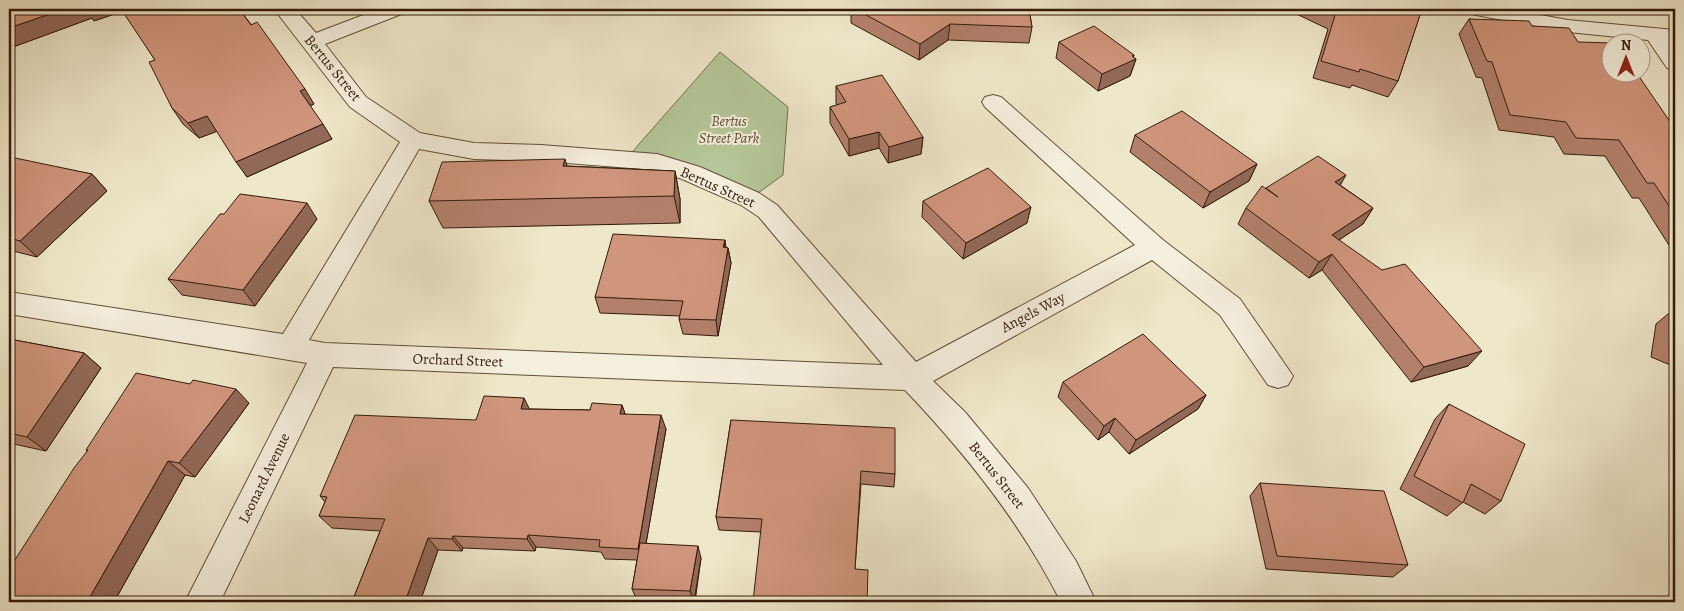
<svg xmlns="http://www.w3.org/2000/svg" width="1684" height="611" font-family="Alegreya,serif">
  <rect width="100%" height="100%" fill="#efe7ca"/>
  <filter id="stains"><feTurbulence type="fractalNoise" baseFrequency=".004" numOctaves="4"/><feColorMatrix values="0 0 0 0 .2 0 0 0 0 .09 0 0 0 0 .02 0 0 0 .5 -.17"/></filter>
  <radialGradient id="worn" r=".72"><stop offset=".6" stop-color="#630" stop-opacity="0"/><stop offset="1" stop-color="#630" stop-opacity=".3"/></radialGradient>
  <path fill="#b5c79a" stroke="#747152" d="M720 52 788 107 783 175 750 199 625 160Z"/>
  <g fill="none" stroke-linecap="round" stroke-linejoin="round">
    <g stroke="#614e39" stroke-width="2">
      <path id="minor" d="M274 9H295L316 33 379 9H407L404 13 325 44 366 97 420 133 474 143 541 145 657 154 700 167 759 193 777 205 916 362 1135 245 985 107 982 102 985 97 993 95 1001 97 1163 240 1240 299 1293 376 1288 385 1278 388 1268 385 1220 315 1152 260 933 381 965 412 1028 488 1076 561 1096 602H1061C1021 523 966 454 905 390L333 367 220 602H185L307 363 9 314V292L283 334 400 142 350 107ZM419 149 474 159 541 161 656 170 682 179 741 205 759 217 883 365 325 343 309 340Z
        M1466 9H1508L1568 20 1675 30V42H1671L1675 48V70L1667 68 1648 40 1568 32 1476 15 1469 13Z"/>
    </g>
    <use href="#minor" fill="#f5efdd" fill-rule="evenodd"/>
  </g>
  <path fill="#b3806c" stroke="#321b09" d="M9 9H239L314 104 310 106 332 139 247 177 217 131 199 138 183 124 172 108 155 60 123 11 94 21 92 18 13 47Z
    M851 9H1029L1032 27 1029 43 948 40 919 60 851 23Z
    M1286 9H1422L1398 81 1388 97 1352 85 1350 88 1313 78 1328 29Z
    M1469 19 1532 26 1578 42 1675 129V250H1672L1639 198H1632L1605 156 1564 154 1554 137 1499 130 1482 78 1476 77 1459 34Z
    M1059 42 1134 55 1133 57 1136 59 1130 76 1098 91 1056 58Z
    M836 86 923 137 921 154 888 163 879 148 849 156 830 123V107L837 105 836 103Z
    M1135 135 1257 164 1249 181 1203 208 1130 152Z
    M9 159 92 174 107 191 37 257 9 250Z
    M567 166 675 171 680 199V223L443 228 429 201Z
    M1340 185 1373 208 1363 224 1339 240 1468 366 1411 382 1322 270 1309 278 1238 224 1246 208 1266 188Z
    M923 201 1027 223 963 259 922 217Z
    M317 219 255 306 182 295 168 279Z
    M726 247 728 248 731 263 718 336 683 334 679 319 680 316 600 313 595 297Z
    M1674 309H1675V367L1651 357 1656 324Z
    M9 339 84 353 101 368 46 451 9 443Z
    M1063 382 1206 395 1198 409 1129 454 1109 432 1098 440 1058 397Z
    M249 403 195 477 185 475 114 602H9L88 451 86 450Z
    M1449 404 1501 501 1485 514 1463 502 1447 516 1400 489 1435 419Z
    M622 405 625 414 666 429 646 543 701 558 695 602 637 600 632 589 637 560 605 559 601 552 536 547 535 551 463 548 462 551 438 550 420 602H352L380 531 332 528 319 516 325 502 320 496 476 420 530 409 590 410Z
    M731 420 895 474 894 487 861 484 855 569 761 532 719 530 716 517Z
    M1260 483 1408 565 1393 577 1266 569 1250 496Z"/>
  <path fill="#926858" stroke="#321b09" d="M64 9H121L123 11 94 21 92 18 13 47 9 42V28Z
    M950 24 948 40 919 60 920 44Z
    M1134 55 1132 61 1136 59 1130 76 1098 91 1102 74Z
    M305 89 314 104 309 106 300 91Z
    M207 116 218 131 199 138 188 123Z
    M323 124 332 139 247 177 236 162Z
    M879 132V148L849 156V139Z
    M923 137 921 154 888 163 889 147Z
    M565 159 573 187 563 166Z
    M1257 164 1249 181 1203 208 1210 192Z
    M675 171 680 199V223L674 196Z
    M92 174 107 191 37 257 20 241Z
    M1346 175 1337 191 1335 182Z
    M307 203 317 219 255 306 243 290Z
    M1031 207 1027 223 963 259 966 243Z
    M1373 208 1363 224 1322 251 1332 235Z
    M725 240 727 255 728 248 731 263 718 336 716 320Z
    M1332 254 1322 270 1309 278 1319 262Z
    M1482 351 1468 366 1411 382 1424 367Z
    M84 353 101 368 46 451 27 437Z
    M236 389 249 403 195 477 179 463Z
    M1206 395 1198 409 1129 454 1136 440Z
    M524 398 531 412 521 409Z
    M622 405 627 419 620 414Z
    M661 415 666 429 643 561 638 549Z
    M1115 418 1109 432 1098 440 1104 426Z
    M168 461 185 475 114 602H87Z
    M528 535 536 547 535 551 527 539Z
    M453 536 463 548 462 551 452 539Z
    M428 538 438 550 420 602H405Z
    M698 546 701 558 694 602 690 591Z"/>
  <path fill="#d0957d" stroke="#321b09" d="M9 9H64L9 28Z
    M121 9H239L251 25 257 22 305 89 300 91 323 124 236 162 207 116 188 123 172 108 149 62 155 60Z
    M855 9H1029L1032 27 950 24 920 44Z
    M1328 9H1422L1398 81 1360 69 1359 72 1321 61 1336 12Z
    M1469 19 1529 21 1532 26 1569 28 1578 42 1612 43V72H1636L1675 129V215L1654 183H1647L1619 140 1576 138 1566 122 1510 115 1492 62 1487 61Z
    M1094 26 1134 55 1132 56 1136 59 1102 74 1059 42Z
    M882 75 923 137 889 147 879 132 849 139 830 107 846 102 836 86Z
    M1182 111 1257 164 1210 192 1135 135Z
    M1318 156 1346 175 1335 182 1373 208 1332 235 1382 270 1405 264 1482 351 1424 367 1332 254 1319 262 1246 208 1262 186 1278 197 1266 188Z
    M15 158 92 174 20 241 9 238V159H13Z
    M565 159 563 166 675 171 674 196 429 201 442 162Z
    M988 168 1031 207 966 243 923 201Z
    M240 194 307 203 243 290 168 279 220 214H224Z
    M613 234 725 240 723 247 728 248 716 320 679 319 683 301 595 297Z
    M1674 309H1675V344L1670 342Z
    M1143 334 1206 395 1136 440 1115 418 1104 426 1063 382Z
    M9 339 84 353 27 437 9 433Z
    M136 373 190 384 193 380 236 389 179 463 168 461 87 602H9V569L74 468 88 450H86Z
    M484 396 524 398 521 409 590 410 592 403 622 405 620 414 661 415 638 549 599 547 600 540 528 535 527 539 453 536 452 539 428 538 405 602H352L385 519 319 516 327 497 320 496 355 415 476 420Z
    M1449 404 1525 444 1501 501 1471 484 1463 503 1414 476Z
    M731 420 895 428V474L861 471 855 569 868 570 867 602H753L762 519 716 517Z
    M1260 483 1384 491 1408 565 1277 556Z
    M640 543 698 546 690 591 632 589Z
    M275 598 349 602H273Z"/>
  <g text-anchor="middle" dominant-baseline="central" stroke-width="4" stroke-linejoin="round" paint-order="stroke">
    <g font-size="15" fill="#321b09" stroke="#f5efdd">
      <text transform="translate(333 68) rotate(51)">Bertus Street</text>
      <text transform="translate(718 187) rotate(24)">Bertus Street</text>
      <text transform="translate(1033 312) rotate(-28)">Angels Way</text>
      <text transform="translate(458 360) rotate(2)">Orchard Street</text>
      <text transform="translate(997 475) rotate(52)">Bertus Street</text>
      <text transform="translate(264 478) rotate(-64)">Leonard Avenue</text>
    </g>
    <g font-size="15" font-style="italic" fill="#594f34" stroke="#f5efdd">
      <text x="729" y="121">Bertus<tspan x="729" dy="17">Street Park</tspan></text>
    </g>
  </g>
  <rect width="1684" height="611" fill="none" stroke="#efe7ca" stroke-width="30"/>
  <rect x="10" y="10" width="1664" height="591" fill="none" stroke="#321b09" stroke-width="2.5"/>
  <rect x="15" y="15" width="1654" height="581" fill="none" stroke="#321b09"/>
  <g transform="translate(1626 58)"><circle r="24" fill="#f5efdd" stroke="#a79a88"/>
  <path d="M0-4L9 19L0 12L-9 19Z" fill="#8f2418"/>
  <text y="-8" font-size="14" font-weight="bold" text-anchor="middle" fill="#321b09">N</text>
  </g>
  <rect width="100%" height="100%" filter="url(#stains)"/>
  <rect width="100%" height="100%" fill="url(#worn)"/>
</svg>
